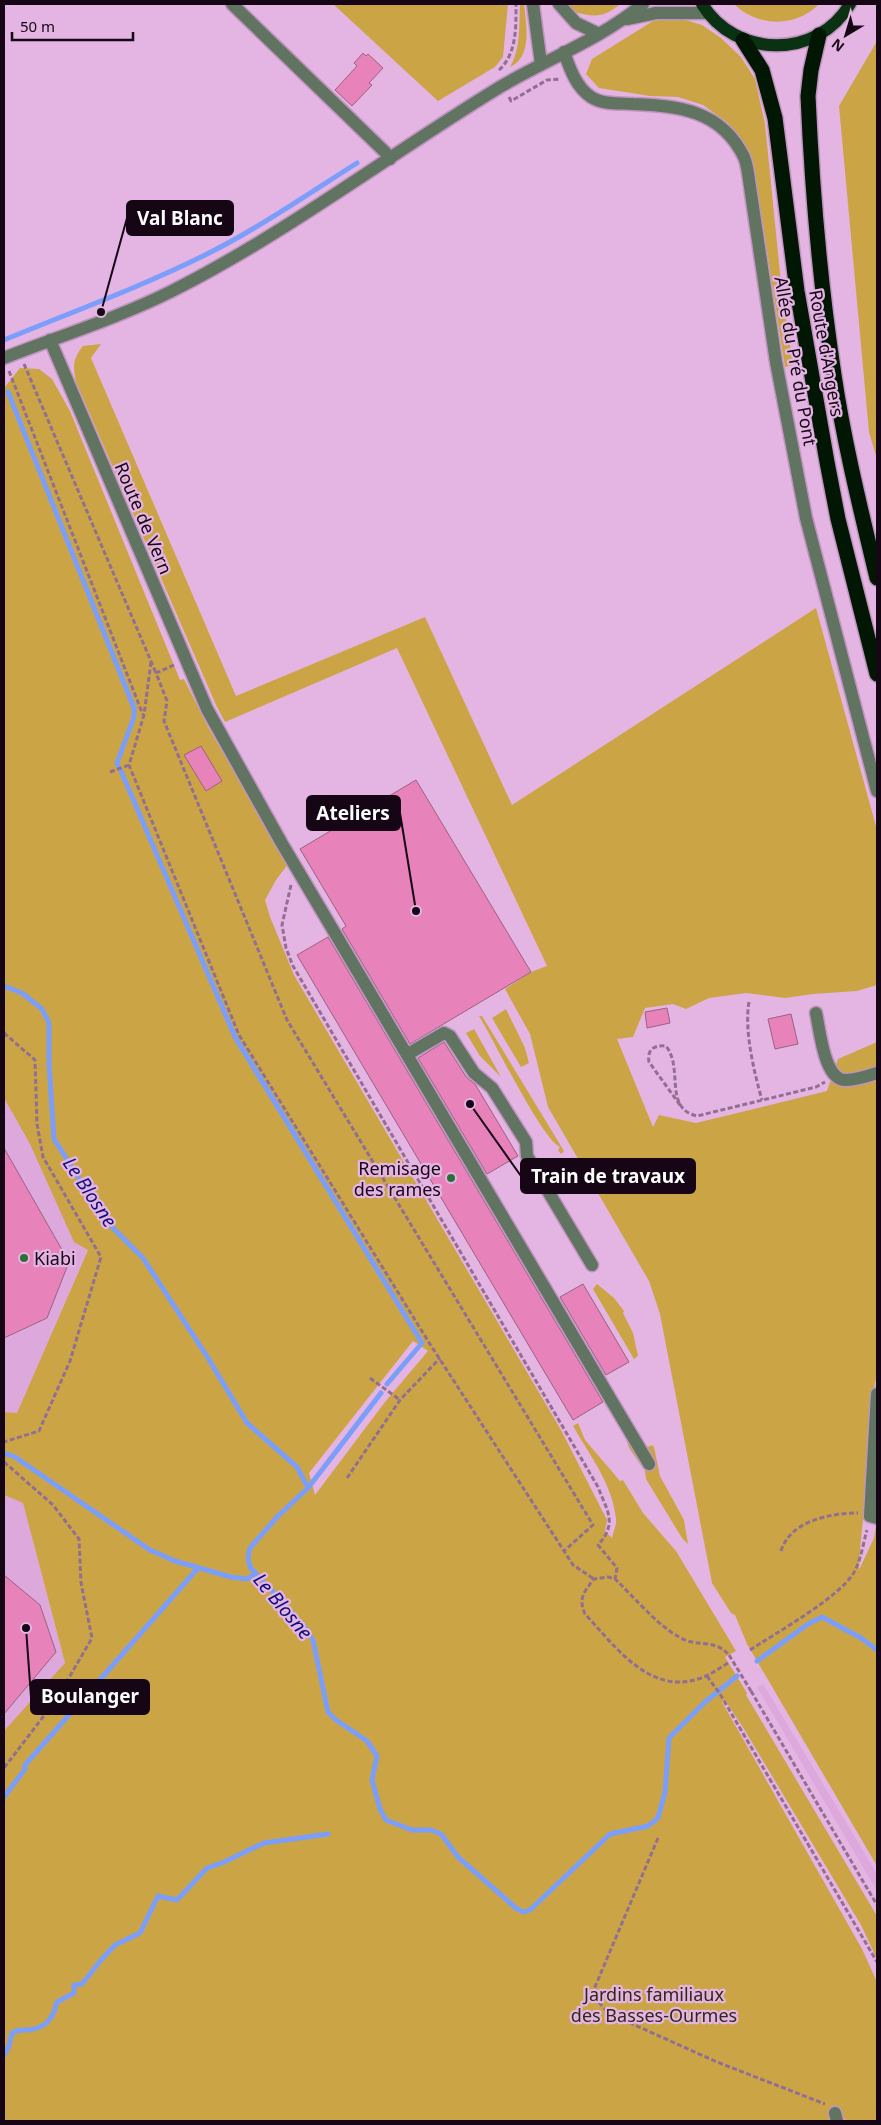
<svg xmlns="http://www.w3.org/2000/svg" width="881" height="2125" font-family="'Noto Sans',sans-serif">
  <rect width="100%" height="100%" fill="#e4b4e3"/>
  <path fill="#dda8dc" d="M4 1095 88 1249 17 1413 4 1412Z
    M4 1495 23 1503 65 1664 4 1737Z
    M763 1684 877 1874V1891L757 1687Z"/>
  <path fill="#cba545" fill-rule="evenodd" d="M333 4H508L503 57 495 67 438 101Z
    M520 4H524C526 25 533 56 510 67 521 48 519 25 520 4Z
    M569 4H620C605 17 595 18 575 12Z
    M734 4H819C796 28 757 27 734 4Z
    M679 18 702 25 721 38 741 57 755 79 765 124 781 283 793 365 785 367 763 225 749 151 728 123 703 105 678 97 650 96 599 88 586 74 592 59 653 21Z
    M877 41V459L869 432 839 106Z
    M101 344 91 358 236 696 425 617 512 805 816 608 877 830V985L857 991 813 994 785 998 746 993 709 998 686 1009 673 1004 645 1008 633 1037 617 1039 653 1127 659 1115 696 1123 827 1091 838 1059 877 1042V1374C869 1407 871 1440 868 1474 865 1506 860 1538 859 1570L874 1538 877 1521V1866L747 1644 735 1615 731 1613 712 1583 660 1314 649 1281 548 1107 530 1034 505 989 531 972 547 966 397 648 225 722 216 705 76 382C73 366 72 360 83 346Z
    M20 368 39 369 52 379 70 411 180 680 184 679 209 729 288 864 276 880 265 900 270 917 294 975 561 1430 607 1520 605 1531 612 1538C613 1532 617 1525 616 1519 613 1485 589 1454 573 1426L578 1423 585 1440 620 1481 623 1480 643 1513 676 1551 736 1651 725 1657 747 1693 746 1695 877 1916V1959L861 1925 744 1729 725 1700 722 1702 862 1949 877 1982V2121H846L839 2111 833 2121H4V1731L65 1663 23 1503 4 1495V1412L17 1413 88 1250 74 1242 30 1144 4 1098V388ZM413 1341 428 1351 385 1402 315 1495 309 1473Z
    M506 1009 525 1048 529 1063 521 1067 492 1018Z
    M479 1016H482L564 1151 561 1154 558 1150 560 1147C542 1140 492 1036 479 1016Z
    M474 1029 501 1077 480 1056 466 1033Z
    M597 1284 614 1298 624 1311 623 1313 633 1333 638 1356 634 1359 593 1289Z
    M623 1429 646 1448 652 1445 654 1447 660 1476 684 1520 688 1544 682 1538 646 1479 645 1471 629 1448Z"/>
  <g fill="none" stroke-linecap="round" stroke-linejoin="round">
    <path stroke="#7b9efb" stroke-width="5" d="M4 340C72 312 141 287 207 254 259 228 308 194 357 163
      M8 392 134 708V717L117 763 118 766
      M121 771 235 1037 422 1343 387 1384
      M4 986 22 993 42 1009 49 1023V1064L54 1139 106 1221 143 1258 208 1358 247 1423 297 1467 308 1488 277 1517 250 1548 248 1557 250 1567 304 1626 313 1640 328 1712 336 1720 367 1741 377 1756 372 1780 380 1809 386 1820 412 1830H431L441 1834 458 1857 517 1909 524 1912 530 1910 610 1834 648 1826 658 1818 665 1792 669 1738 705 1702 737 1676
      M4 1453 15 1457 150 1550 175 1561 231 1577 247 1579 256 1573
      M308 1488 381 1393
      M757 1661 808 1624 822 1617 861 1638 877 1650
      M4 1797 25 1769V1765L198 1568
      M4 2055 9 2046 12 2033C19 2029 21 2030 28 2030 46 2028 53 2019 57 2002L74 1993V1985L82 1984 101 1960 115 1945 140 1933 158 1896 177 1900 207 1868 222 1863 264 1843 328 1834"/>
  </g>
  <path fill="#e882ba" stroke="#9a6280" d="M363 53 366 56 368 54 383 68 369 83 372 85 352 106 335 90 357 66 354 63Z
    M201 746 222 781 206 791 184 755Z
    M416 780 531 972 410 1044 342 929 346 926 300 849Z
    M328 937 603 1402 573 1420 297 955Z
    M667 1008 670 1023 647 1028 645 1012Z
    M791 1014 798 1044 775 1049 768 1019Z
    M444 1042 467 1078 475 1084 518 1156 487 1174 418 1058Z
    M4 1148 69 1262 47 1318 4 1338Z
    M583 1284 629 1362 606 1375 560 1297Z
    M4 1575 40 1605 56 1652 4 1714Z"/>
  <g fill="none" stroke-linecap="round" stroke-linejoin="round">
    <g stroke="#bf94be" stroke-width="15">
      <path id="minor" d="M232 4 385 152 390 159
        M533 4 541 64
        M559 4 576 23 599 34
        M627 19 656 13H708
        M564 52C570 69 576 87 591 97 603 105 620 103 633 104 679 106 721 110 744 157 747 164 748 173 749 180L776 362 806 518 877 791
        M50 340 207 709 281 842 649 1464
        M4 358C60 336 118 318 172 291 287 233 390 154 500 87 547 59 601 39 643 4
        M816 1013C820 1030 824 1081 846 1080 856 1080 868 1076 877 1073
        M408 1054 444 1033 450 1036 474 1073 492 1088 526 1142 527 1156 592 1265
        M877 1394 870 1516 877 1518
        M835 2113 837 2121"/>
    </g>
    <g stroke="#bf94be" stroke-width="15">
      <path id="major" d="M702 4C735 58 817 60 850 4"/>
    </g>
    <g stroke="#bf94be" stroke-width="18">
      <path id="highway" d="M819 35 811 70 808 96C812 189 820 283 834 375 844 443 861 511 877 578
        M743 40 762 70 775 118 797 291 827 462 838 519 877 674"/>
    </g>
    <path stroke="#926f92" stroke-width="3" stroke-dasharray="5 2.5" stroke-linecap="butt" d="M499 70C517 54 516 26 516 4
      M509 97 511 101 547 80 560 79
      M24 364 156 673
      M9 371 143 715
      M151 662 144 715 129 765 239 1035 428 1341 564 1551 573 1565 594 1579
      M174 665 156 673 167 701 164 721 287 1020 593 1525 564 1551
      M110 772 129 765
      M291 885 282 925 286 948 293 966 598 1487C607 1511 618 1523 598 1545L617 1568 615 1579
      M749 1002C744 1030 754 1072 762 1100
      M4 1033 35 1060 37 1124 43 1157 101 1257 70 1361 39 1431 4 1442
      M680 1105 649 1062C647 1049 654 1045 666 1046 684 1069 663 1108 697 1116L816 1087 825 1082
      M370 1378 400 1400
      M4 1462 53 1505 79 1539 81 1583 92 1638 56 1700 4 1768
      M347 1478 400 1400 440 1358
      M781 1551C790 1521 830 1513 858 1513
      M750 1650C776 1633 838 1598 853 1574 861 1561 863 1544 867 1530
      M728 1663C718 1669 709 1676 698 1679 649 1695 614 1645 585 1614 578 1598 584 1592 594 1579L608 1577 615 1579C634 1597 656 1624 679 1637 697 1648 714 1638 729 1655
      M707 1676 720 1694 877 1962
      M751 1691 877 1905
      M658 1838 592 1994 608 2013 717 2062 825 2104"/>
    <use href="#minor" stroke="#607461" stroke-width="12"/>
    <use href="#major" stroke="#093112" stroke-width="12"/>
    <use href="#highway" stroke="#011704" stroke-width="15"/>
    <path stroke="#926f92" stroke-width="3" stroke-dasharray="5 2.5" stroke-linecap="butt" d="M729 1655 751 1691"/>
  </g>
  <g fill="#2c6e38" stroke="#e4b4e3" stroke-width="2">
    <circle cx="451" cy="1178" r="5"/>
    <circle cx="24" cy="1258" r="5"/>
  </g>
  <g text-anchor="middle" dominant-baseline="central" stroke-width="4.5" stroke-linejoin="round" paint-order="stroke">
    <g font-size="18" fill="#150515" stroke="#e4b4e3">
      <text transform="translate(827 353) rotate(80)">Route d'Angers</text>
      <text transform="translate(796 361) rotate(80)">Allée du Pré du Pont</text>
      <text transform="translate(144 518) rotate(67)">Route de Vern</text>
    </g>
    <g font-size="18" fill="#150515" stroke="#e4b4e3" text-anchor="end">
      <text x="441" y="1168">Remisage<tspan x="441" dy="21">des rames</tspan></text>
      <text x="34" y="1258" text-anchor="start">Kiabi</text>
    </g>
    <g font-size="18" fill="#302815" stroke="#e4b4e3">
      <text x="654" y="1994">Jardins familiaux<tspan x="654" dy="21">des Basses-Ourmes</tspan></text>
    </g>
    <g font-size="19" font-style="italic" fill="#0b0e7c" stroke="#e4b4e3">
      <text transform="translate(90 1192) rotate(56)">Le Blosne</text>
      <text transform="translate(283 1606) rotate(50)">Le Blosne</text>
    </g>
  </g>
  <path fill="none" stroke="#150515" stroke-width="2" d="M101 312L127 218M416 911L400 813M470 1104L521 1176M26 1628L31 1697"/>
  <g fill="#150515" stroke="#e4b4e3" stroke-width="2">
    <circle cx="101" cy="312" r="5"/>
    <circle cx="416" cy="911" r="5"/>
    <circle cx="470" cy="1104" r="5"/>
    <circle cx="26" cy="1628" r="5"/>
  </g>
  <g fill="#150515" stroke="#150515" stroke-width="2">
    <rect x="127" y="201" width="106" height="34" rx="5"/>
    <rect x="307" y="796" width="93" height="34" rx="5"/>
    <rect x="521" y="1159" width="174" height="34" rx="5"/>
    <rect x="31" y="1680" width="118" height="34" rx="5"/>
  </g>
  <g font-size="19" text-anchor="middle" font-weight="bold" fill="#fff">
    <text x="180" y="225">Val Blanc</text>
    <text x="353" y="820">Ateliers</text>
    <text x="608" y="1183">Train de travaux</text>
    <text x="90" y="1703">Boulanger</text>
  </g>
  <rect width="881" height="2125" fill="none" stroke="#150515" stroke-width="10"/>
  <g transform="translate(846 35) rotate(218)" stroke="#e4b4e3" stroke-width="4" paint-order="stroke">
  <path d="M0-4L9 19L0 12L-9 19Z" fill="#150515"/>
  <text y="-8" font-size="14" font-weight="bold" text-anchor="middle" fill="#150515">N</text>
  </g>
  <path d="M12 32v8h121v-8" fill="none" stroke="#150515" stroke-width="2.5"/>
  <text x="20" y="32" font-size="15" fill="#150515" stroke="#e4b4e3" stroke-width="4" paint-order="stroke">50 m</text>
</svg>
